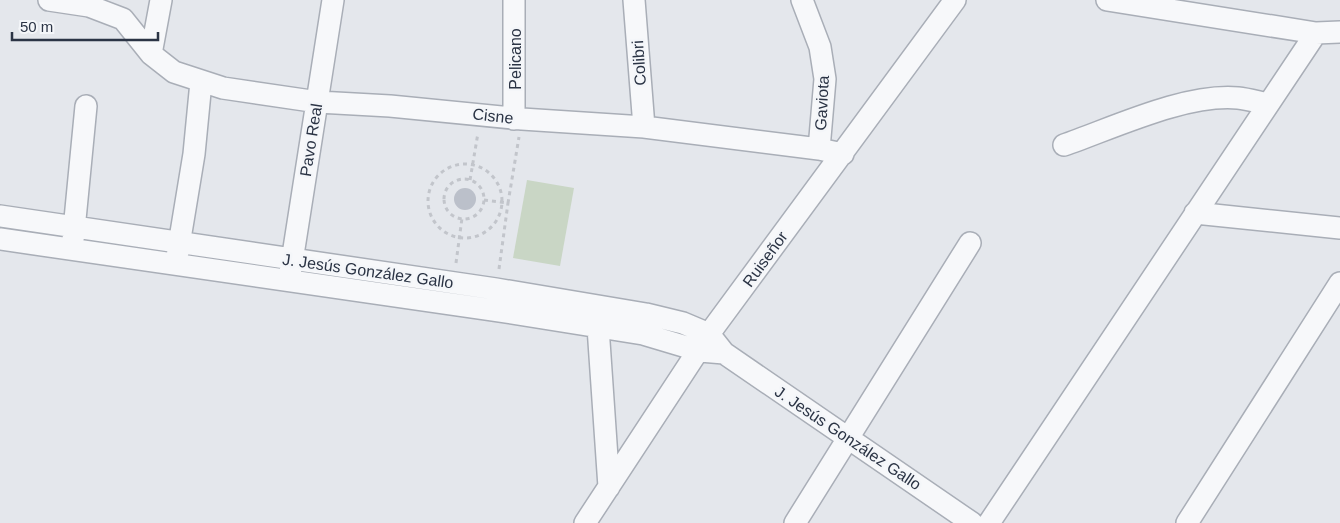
<svg xmlns="http://www.w3.org/2000/svg" width="1340" height="523" font-family="Arial,sans-serif">
  <rect width="100%" height="100%" fill="#e4e7ec"/>
  <path fill="#c9d6c5" d="M527 180 574 188 560 266 513 258Z"/>
  <path fill="#bbc0ca" d="M454 199a11 11 0 1 1 22 0a11 11 0 1 1-22 0Z"/>
  <g fill="none" stroke-linecap="round" stroke-linejoin="round">
    <g stroke="#a9aeb7" stroke-width="24">
      <path id="minor" d="M49 0 89 6 123 19 151 54 174 72 223 88 318 102 390 106 522 119 644 127 819 149 843 154
        M514 0V119
        M634 0 644 127
        M802 0 820 47 825 79 819 149
        M1107 0 1316 33 1340 32
        M151 54 161 0
        M1064 145C1113 128 1186 93 1238 98 1248 99 1258 102 1268 104
        M1195 213 1340 228
        M0 216 496 289 646 314 683 323 709 334 724 353 972 523
        M0 239 493 310 643 334 700 351 724 353
        M73 240 86 106
        M177 257 194 154 201 82
        M290 274 333 0
        M598 327 609 487
        M585 523 709 334 955 0
        M795 523 970 243
        M989 523 1316 33
        M1187 523 1340 283"/>
    </g>
    <path stroke="#c2c5cb" stroke-width="3" stroke-dasharray="4 4" stroke-linecap="butt" d="M428 201a37 37 0 1 1 74 0a37 37 0 1 1-74 0Z
      M444 199a20 20 0 1 1 40 0a20 20 0 1 1-40 0Z
      M470 180 478 133
      M484 200 508 203 519 137
      M456 263 462 218
      M499 269 508 203"/>
    <use href="#minor" stroke="#f7f8fa" stroke-width="21"/>
  </g>
  <g text-anchor="middle" dominant-baseline="central" stroke-width="5" stroke-linejoin="round" paint-order="stroke">
    <g font-size="16" fill="#2b3445" stroke="#f4f6f9">
      <text transform="translate(515 59) rotate(-90)">Pelicano</text>
      <text transform="translate(639 63) rotate(-94)">Colibri</text>
      <text transform="translate(822 103) rotate(-87)">Gaviota</text>
      <text transform="translate(493 116) rotate(6)">Cisne</text>
      <text transform="translate(311 140) rotate(-81)">Pavo Real</text>
      <text transform="translate(765 259) rotate(-54)">Ruiseñor</text>
      <text transform="translate(368 271) rotate(8)">J. Jesús González Gallo</text>
      <text transform="translate(848 438) rotate(34)">J. Jesús González Gallo</text>
    </g>
  </g>
  <path d="M12 32v8h146v-8" fill="none" stroke="#2b3445" stroke-width="2.5"/>
  <text x="20" y="32" font-size="15" fill="#2b3445" stroke="#f4f6f9" stroke-width="4" paint-order="stroke">50 m</text>
</svg>
